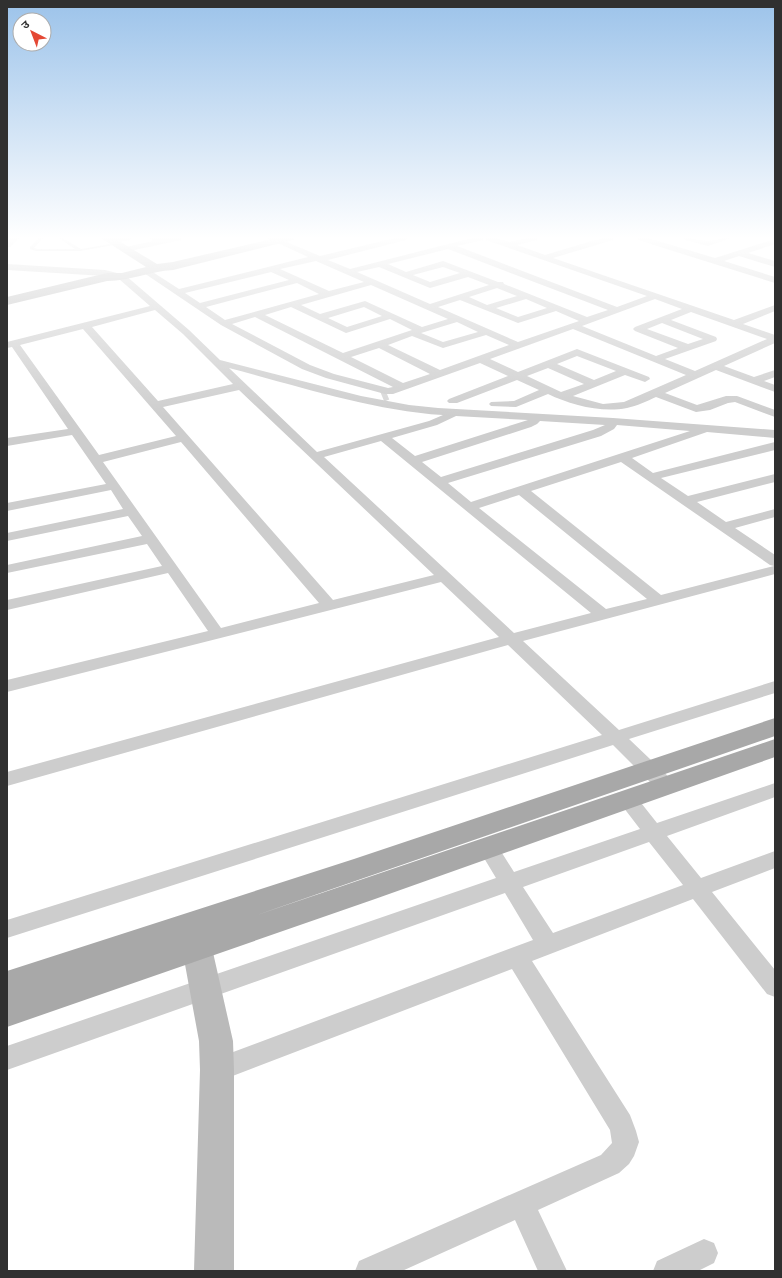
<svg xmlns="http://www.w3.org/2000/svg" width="782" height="1278" font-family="'Noto Sans','Noto Sans Devanagari',sans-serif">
  <rect width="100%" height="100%" fill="#fff"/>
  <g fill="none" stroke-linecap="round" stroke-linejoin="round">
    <path stroke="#d6d6d6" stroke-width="12" stroke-dasharray="12 6" stroke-linecap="butt" d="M382 396 387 394"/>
    <path fill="#cdcdcd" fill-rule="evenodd" d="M39 238H43L34 248 37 249H75L59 238H63L81 249 117 243 119 244 80 251H36L30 249V247Z"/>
    <path fill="#cdcdcd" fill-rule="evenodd" d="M11 238H19L10 247H7V241Z
      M116 238H131L130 240 112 243 108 241Z
      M150 238H182L181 240 125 252 121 250 122 248 153 241Z
      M267 238H277L320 256 395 238H407L406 240 328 260 350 269 472 238H484L483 240 457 246 617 307 647 296 486 240 485 238H496L509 242 526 238H538L537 240 517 245 545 255 602 238H614L613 240 553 258 734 320 775 305V311L743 324 775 335V343L724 366 754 377 775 370V377L764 381 775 385V392L716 370 665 393 697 405 726 396H737L775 410V417L735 402 728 403 710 410 696 412 656 397C647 401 637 406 627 408 601 413 571 405 548 394L516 407 491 406 489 404 491 402 514 401 539 390 517 380 457 403H449L447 401 449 399 508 376 480 363 393 394H385L326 378 302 369 221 325 141 271 142 269H148L179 289 308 257ZM448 249 608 310 587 317 504 284 503 282H498L443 261 406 272 388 264ZM316 261 364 282 329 291 280 269ZM379 267 430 288 468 277 489 285 430 304 357 272ZM443 267 460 273 430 282 413 275ZM271 272 289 280 200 303 185 293ZM297 283 319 294 225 320 206 307ZM371 285 448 319 422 327 365 301 320 314 301 305ZM497 288 517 296 487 305 469 297ZM526 299 547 308 518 317 496 308ZM655 299 682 309 635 327 633 329 635 331 678 348 656 356 582 326ZM460 300 518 323 556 311 579 321 518 342 438 307ZM291 307 346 333 390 319 412 330 343 353 265 315ZM364 307 382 316 347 327 328 318ZM691 312 767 339 695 371 665 359 716 341 717 339 716 337 671 320ZM255 317 393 387 388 388 334 374 310 365 232 324ZM457 322 478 332 443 342 421 333ZM662 323 703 339 688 344 647 329ZM573 329 686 375 624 402 603 404 573 396 625 375 645 382 650 379 649 377 577 349 518 372 490 359ZM486 335 509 345 440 370 388 345 412 336 443 348ZM379 348 430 374 403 383 351 357ZM577 356 616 371 594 380 557 364ZM548 368 584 384 561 392 527 376Z
      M637 238H648L715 258 775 239V244L748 253 775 261V267L739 256 724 261 775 277V283L638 240Z
      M684 238C693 237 703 242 709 241 717 240 723 237 731 238L708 246 685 240Z
      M7 264 105 270 125 275 189 330 220 360 361 396 409 405 438 408 613 418 775 430V438L707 432 632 458 653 473 775 442V450L661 478 688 496 775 474V482L697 502 726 522 775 509V517L735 528 775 555V574L523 641 619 730 775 681V693L629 739 672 780 674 785 672 790 665 792 658 790 613 745 7 938V920L602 735 508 645 7 786V772L499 637 441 582 7 692V680L208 631 168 573 7 610V600L162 566 147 544 7 573V565L142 536 128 516 7 541V533L123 509 111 490 7 511V503L106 484 72 435 7 446V438L68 429 12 347 7 348V342L150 306 119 279 105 276 7 270ZM155 310 183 334 233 384 158 401 92 327ZM83 329 176 436 99 455 20 345ZM229 368C299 386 370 410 443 415L429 421 317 452ZM239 390 434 575 333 600 163 407ZM456 416 528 420 415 456 392 438 437 425ZM540 421 605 425 593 430 441 477 422 462 531 427 537 424ZM617 425 690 431 471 502 448 483 601 436 614 429ZM381 441 591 613 514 633 324 457ZM181 442 319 603 221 628 103 462ZM621 462 770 565 774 566 661 595 531 491ZM519 495 647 599 606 609 479 508Z
      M775 783V797L667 836 701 878 775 851V868L712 892 775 970V997L767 994 693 899 532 961 630 1115 636 1131 639 1142 634 1156 629 1164 619 1173 538 1210 567 1271H538L515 1220 402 1271H355L359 1261 601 1155 612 1143 610 1130 512 969 217 1082 208 1078 205 1070 208 1062 217 1058 533 940 505 893 7 1070V1046L496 878 478 848 481 842 488 840 495 842 514 872 640 829 617 799 620 794 627 792 634 794 657 823ZM649 842 683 885 553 933 523 887Z
      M704 1239 714 1243 718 1253 714 1263 698 1271H653L657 1261Z"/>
    <path fill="#bababa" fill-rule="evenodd" d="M101 238H114L157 264 173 262 276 238H295L293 240 173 270C150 271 130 281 107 281L7 305V297L107 273H122L146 267Z
      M197 935 208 939 212 948 233 1041 234 1070V1271H194L200 1070 199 1041 182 948 186 939Z"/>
    <path fill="#a8a8a8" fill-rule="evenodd" d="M775 718V736L251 917 775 739V757L375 899 7 1027V971L354 859Z"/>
  </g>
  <linearGradient id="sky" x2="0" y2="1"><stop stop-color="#9cc3ea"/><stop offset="0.57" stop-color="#fff"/><stop offset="1" stop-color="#fff" stop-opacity="0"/></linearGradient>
  <rect width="782" height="417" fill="url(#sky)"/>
  <rect width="782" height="1278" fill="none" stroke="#303030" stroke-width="16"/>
  <g transform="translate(32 32) rotate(318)"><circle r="19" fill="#ffffff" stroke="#acacac"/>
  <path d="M0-3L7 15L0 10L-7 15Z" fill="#e44834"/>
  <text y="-6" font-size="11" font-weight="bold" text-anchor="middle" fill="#303030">उ</text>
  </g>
</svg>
